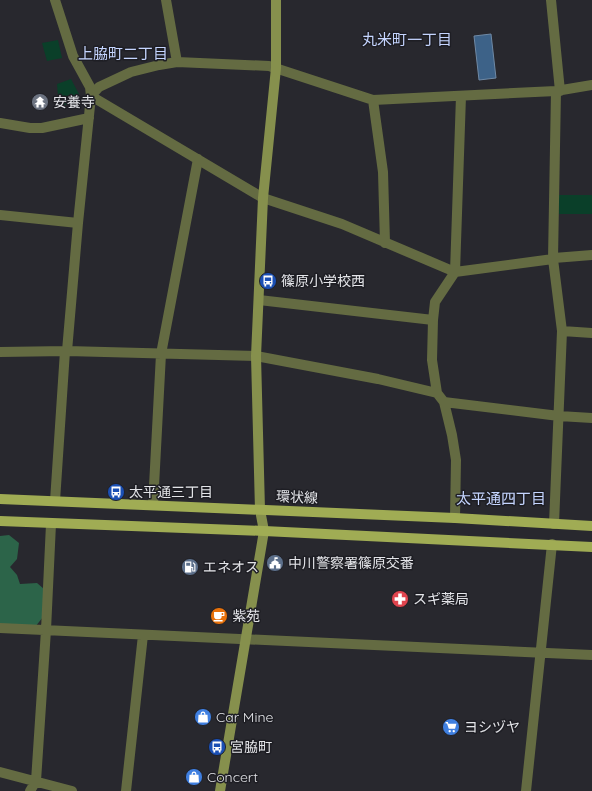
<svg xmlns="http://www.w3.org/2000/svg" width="592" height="791" font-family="Quicksand,'Noto Sans JP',sans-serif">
  <rect width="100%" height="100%" fill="#28282e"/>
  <path fill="#0a3f29" d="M58 40 62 58 47 61 42 43Z
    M71 79 79 94 78 104 61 105V96H58L57 84Z
    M559 195H592V214H559Z"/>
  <path fill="#2c6449" d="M9 535 19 543 17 559 10 567 17 575 20 584 37 583 44 589 47 612 35 627 7 625 0 623V536Z"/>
  <path fill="#3d6288" stroke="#6f89a5" d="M491 34 496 78 479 80 474 36Z"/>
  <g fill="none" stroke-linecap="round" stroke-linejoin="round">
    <path stroke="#646b42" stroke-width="10" d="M55 0 73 56 90 87 91 96 78 223 67 351
      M166 0 177 62
      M551 0 560 91
      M91 96 263 198 342 224 455 272 461 96
      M91 96 99 87 131 72 159 65 177 62 269 66 373 100 556 91 592 85
      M373 100 383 172 385 243
      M0 123 30 128H42L89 118
      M0 215 78 223
      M554 258 592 255
      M259 300 433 320
      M562 331 592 333
      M0 352 67 351 256 356 378 379 437 393
      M444 402 559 416 592 418
      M55 501 65 351
      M153 505 161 354 198 159
      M455 518 456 460 452 435 444 402 437 393 432 360 433 320 435 302 455 272 553 259
      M554 524 562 331 553 259 556 91
      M0 628 592 655
      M0 772 72 791
      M30 791 36 781 46 630 51 524
      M126 791 143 635
      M526 791 552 544"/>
    <path stroke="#86904d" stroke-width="10" d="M220 791 264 531 260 510 256 356 263 198 276 68V0"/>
    <path stroke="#a0ac54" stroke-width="10" d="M0 499 455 518 592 526
      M0 521 264 531 592 547"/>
  </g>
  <defs>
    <g id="temple-disc" transform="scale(0.9)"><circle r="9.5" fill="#6b7280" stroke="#1e1e24"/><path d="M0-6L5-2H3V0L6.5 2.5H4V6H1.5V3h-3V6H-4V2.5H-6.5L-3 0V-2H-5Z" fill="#fff"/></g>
    <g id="bus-disc" transform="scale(0.9)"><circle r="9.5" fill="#1a4fb4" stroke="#1e1e24"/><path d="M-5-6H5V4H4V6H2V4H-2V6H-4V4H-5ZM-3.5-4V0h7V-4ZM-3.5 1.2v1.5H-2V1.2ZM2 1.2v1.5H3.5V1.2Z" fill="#fff"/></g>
    <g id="civic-disc" transform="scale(0.9)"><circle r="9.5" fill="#5c6f8a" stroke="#1e1e24"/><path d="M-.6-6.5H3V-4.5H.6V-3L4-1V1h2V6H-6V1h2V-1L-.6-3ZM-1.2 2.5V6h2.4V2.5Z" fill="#fff"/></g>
    <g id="fuel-disc" transform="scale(0.9)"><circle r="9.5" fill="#5c6f8a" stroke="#1e1e24"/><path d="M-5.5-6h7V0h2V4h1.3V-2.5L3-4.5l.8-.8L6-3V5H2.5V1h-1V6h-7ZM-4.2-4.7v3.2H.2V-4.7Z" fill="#fff"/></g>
    <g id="pharmacy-disc" transform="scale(0.9)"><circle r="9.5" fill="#e0444e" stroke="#1e1e24"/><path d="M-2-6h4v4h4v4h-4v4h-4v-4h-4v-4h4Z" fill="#fff"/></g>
    <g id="cafe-disc" transform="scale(0.9)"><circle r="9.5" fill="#e8710a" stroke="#1e1e24"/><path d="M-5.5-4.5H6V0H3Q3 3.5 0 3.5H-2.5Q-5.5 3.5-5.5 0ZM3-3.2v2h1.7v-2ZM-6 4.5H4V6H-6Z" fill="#fff"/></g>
    <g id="shop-disc" transform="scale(0.9)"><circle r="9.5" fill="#3f7fe0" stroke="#1e1e24"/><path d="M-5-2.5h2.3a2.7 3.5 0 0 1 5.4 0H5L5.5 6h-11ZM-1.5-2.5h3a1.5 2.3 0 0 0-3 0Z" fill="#fff"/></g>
    <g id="supermarket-disc" transform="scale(0.9)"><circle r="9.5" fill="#3f7fe0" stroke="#1e1e24"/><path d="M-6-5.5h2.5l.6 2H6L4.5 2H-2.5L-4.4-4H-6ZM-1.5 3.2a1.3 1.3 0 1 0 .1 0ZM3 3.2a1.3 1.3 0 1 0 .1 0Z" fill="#fff"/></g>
  </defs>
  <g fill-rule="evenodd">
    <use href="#temple-disc" x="40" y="102"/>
    <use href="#bus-disc" x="268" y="281"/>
    <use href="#bus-disc" x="116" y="492"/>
    <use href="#civic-disc" x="275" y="563"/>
    <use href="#fuel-disc" x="190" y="567"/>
    <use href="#pharmacy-disc" x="400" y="599"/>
    <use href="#cafe-disc" x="219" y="616"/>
    <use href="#shop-disc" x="203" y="717"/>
    <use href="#supermarket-disc" x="451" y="727"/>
    <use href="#bus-disc" x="217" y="747"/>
    <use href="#shop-disc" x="194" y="777"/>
  </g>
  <g text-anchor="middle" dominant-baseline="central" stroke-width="3" stroke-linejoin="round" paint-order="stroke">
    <g font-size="14" fill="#e3e4e8" stroke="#1e1e24" text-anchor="start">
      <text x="53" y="102">安養寺</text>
      <text x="281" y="281">篠原小学校西</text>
      <text x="129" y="492">太平通三丁目</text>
      <text x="288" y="563">中川警察署篠原交番</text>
      <text x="203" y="567">エネオス</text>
      <text x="413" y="599">スギ薬局</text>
      <text x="232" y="616">紫苑</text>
      <text x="216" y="717">Car Mine</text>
      <text x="464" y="727">ヨシヅヤ</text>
      <text x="230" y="747">宮脇町</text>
      <text x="207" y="777">Concert</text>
    </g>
    <g font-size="14" fill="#e3e4e8" stroke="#1e1e24">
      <text transform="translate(297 497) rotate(3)">環状線</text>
    </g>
    <g font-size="15" fill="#c5d5ff" stroke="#1e1e24">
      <text x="407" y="39">丸米町一丁目</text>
      <text x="123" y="53">上脇町二丁目</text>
      <text x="501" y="498">太平通四丁目</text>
    </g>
  </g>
</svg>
